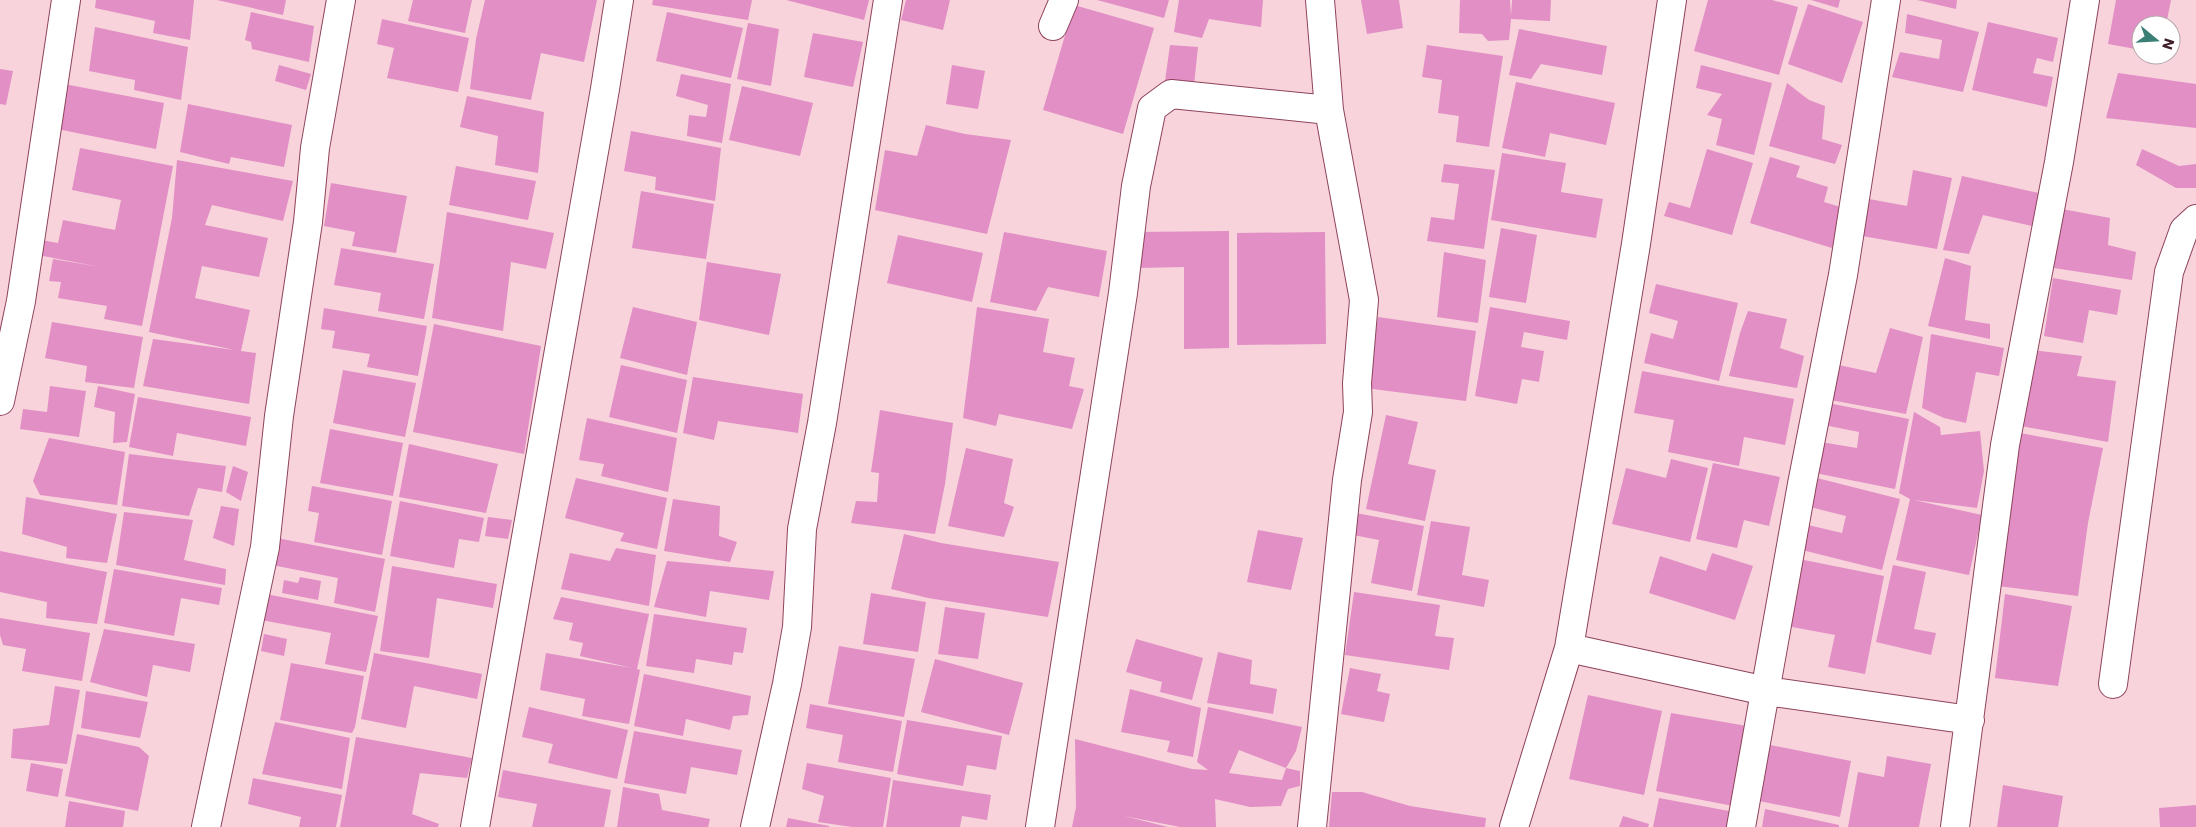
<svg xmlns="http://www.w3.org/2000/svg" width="2196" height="827" font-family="Poppins,sans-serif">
  <rect width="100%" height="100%" fill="#f8d3dc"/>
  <path fill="#e18fc4" d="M96 0H194L190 40 153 33 155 21 95 8Z
    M217 0H286L283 15Z
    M413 0H472L465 33 408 21Z
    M485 0H597L584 62 541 53 531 100 470 89 476 39Z
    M653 0H752L748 20 652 5Z
    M786 0H869L864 20Z
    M906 0H950L943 30 901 20Z
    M1097 0H1169L1164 18Z
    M1179 0H1263L1261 27 1209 19 1202 38 1174 32Z
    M1361 0H1399L1403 28 1367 34Z
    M1460 0H1510L1511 16 1512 0H1551L1550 21 1511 19 1509 40 1488 41 1482 34 1459 33Z
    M1708 0H1772L1798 7 1779 75 1694 51Z
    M1811 0H1840L1838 8Z
    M1917 0H1957L1956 9Z
    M2116 0H2171L2166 25H2141V50L2108 44Z
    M1808 4 1863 22 1842 83 1788 64Z
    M1074 5 1154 28 1123 134 1043 110Z
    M251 12 314 26 309 62 252 49 251 42 245 40Z
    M667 12 743 28 731 78 656 61Z
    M1907 14 1979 32 1963 92 1892 77 1900 52 1939 59 1942 40 1905 33Z
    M382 19 469 38 458 92 387 78 394 48 377 44Z
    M1988 22 2058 38 2053 62 2037 58 2033 73 2053 77 2047 107 1972 90Z
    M748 23 779 29 771 86 737 79Z
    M95 27 188 47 181 100 134 90 135 80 89 71Z
    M1519 29 1607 46 1602 75 1541 64 1531 79 1509 75Z
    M813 33 863 42 853 87 804 77Z
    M1170 45 1198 47 1194 85 1165 81Z
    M1427 45 1503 56 1489 147 1456 142 1459 116 1438 113 1442 80 1422 77Z
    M279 65 311 74 306 90 275 81Z
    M952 65 985 71 978 109 946 104Z
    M1701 65 1772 83 1754 155 1716 145 1722 119 1707 115 1722 94 1696 88Z
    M0 69 13 71 6 105 0 104Z
    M2118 73 2196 84V128L2106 118Z
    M681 74 731 84 722 143 687 136 689 115 706 117 708 105 676 96Z
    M1516 82 1615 103 1606 145 1550 133 1545 157 1502 148Z
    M1787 83 1809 100 1825 106 1822 139 1842 145 1835 164 1769 146Z
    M64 84 164 103 156 149 57 129Z
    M742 86 813 103 800 156 729 140Z
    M467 96 544 112 538 173 495 165 498 136 460 127Z
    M188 104 292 125 284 167 231 157 229 164 180 152Z
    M926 125 965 134 1011 140 987 234 875 210 885 150 917 156Z
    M631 131 721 148 715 201 655 190 656 177 624 171Z
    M80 148 173 166 142 326 104 319 107 306 58 298 61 282 49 281 53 259 100 267 38 255 41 240 58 243 63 220 115 230 121 200 72 190Z
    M1707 149 1753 163 1732 235 1664 216 1669 202 1690 208Z
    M2142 149 2179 166 2196 164V188H2176L2136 165Z
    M1502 153 1566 163 1561 192 1603 199 1596 238 1491 220Z
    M1770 157 1800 166 1796 177 1828 187 1824 202 1844 208 1832 248 1750 223Z
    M177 160 293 181 283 221 212 205 205 225 268 238 259 277 202 266 195 298 250 310 241 351 256 353 249 404 143 386 153 339 235 350 149 332 172 218Z
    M1444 164 1495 170 1484 249 1427 241 1431 217 1454 220 1459 184 1441 182Z
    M456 166 536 181 528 220 449 205Z
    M1913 170 1952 178 1937 249 1862 236 1869 199 1907 206Z
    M1962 176 2039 193 2032 226 1983 215 1969 254 1943 250Z
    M331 183 407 196 396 253 352 246 355 232 324 226Z
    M641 191 714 204 706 259 632 248Z
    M2062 209 2110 218 2108 245 2136 252 2132 280 2054 268Z
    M447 212 554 233 546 269 511 262 503 331 432 318Z
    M1501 228 1537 235 1526 303 1489 297Z
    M1229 231V348L1184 349V267L1136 268V232Z
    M1004 232 1107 251 1099 297 1048 287 1036 311 990 302Z
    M1325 232 1326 344 1237 345V233Z
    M898 235 983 253 972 302 887 283Z
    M341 248 434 264 424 319 378 311 381 293 334 285Z
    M1444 252 1486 260 1478 323 1437 317Z
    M1945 258 1971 266 1965 320 1990 324V339L1928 326Z
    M707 262 781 274 769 335 699 320Z
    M2053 278 2121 290 2117 315 2089 310 2083 343 2044 336Z
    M1656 284 1738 303 1719 381 1644 363 1651 333 1673 339 1678 321 1649 313Z
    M633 307 697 322 687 375 620 358Z
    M977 307 1049 319 1043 352 1075 358 1069 386 1084 389 1072 429 999 414 996 426 963 418Z
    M1490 307 1570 321 1567 340 1524 332 1521 347 1544 351 1539 382 1522 379 1517 404 1475 396Z
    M324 308 427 326 418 376 367 367 370 354 332 348 335 331 321 329Z
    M1748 311 1787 319 1780 348 1804 356 1797 388 1729 376 1740 333Z
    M1378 317 1476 331 1466 401 1365 388Z
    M52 322 143 337 134 388 85 382 87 366 45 358Z
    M434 324 541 346 524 454 413 432Z
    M1890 328 1923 337 1906 414 1825 399 1834 364 1876 373Z
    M1931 334 2004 348 1999 376 1976 372 1966 423 1944 418 1922 408Z
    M2032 350 2082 356 2077 376 2116 381 2108 442 2021 426Z
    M621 365 687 380 677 433 609 417Z
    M343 370 416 383 405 437 333 423Z
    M1642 371 1794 399 1785 445 1744 437 1739 466 1668 452 1674 420 1634 413Z
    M693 377 803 394 798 433 718 421 714 440 683 433Z
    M50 386 86 391 79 437 20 429 23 409 47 412Z
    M98 386 135 394 127 442 113 443 115 412 94 407Z
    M138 397 251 417 246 446 177 433 173 456 129 447Z
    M1828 403 1909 419 1895 489 1815 473 1821 442 1857 448 1859 432 1824 425Z
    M880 410 953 423 945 484 935 534 851 523 856 501 877 502 879 473 871 472Z
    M1914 412 1940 427 1941 435 1980 431 1984 471 1977 508 1914 500 1982 515 1969 575 1896 560 1910 499 1899 493Z
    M1386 415 1418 422 1408 464 1436 470 1425 521 1366 509Z
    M587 418 677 438 668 492 601 476 604 464 579 460Z
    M330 429 403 443 393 496 320 483Z
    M2020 433 2103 448 2088 523 2078 596 1997 586Z
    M49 438 125 452 117 505 40 495 33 481Z
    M409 444 498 464 486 513 399 497Z
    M966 448 1013 459 1004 503 1014 507 1004 537 948 526Z
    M129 454 226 466 222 492 198 488 189 516 122 506Z
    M1671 459 1708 468 1690 542 1612 524 1626 468 1666 478Z
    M1713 463 1780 477 1769 526 1744 520 1737 548 1696 539Z
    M233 466 248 472 241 501 226 492Z
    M576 478 667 498 657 549 620 541 624 533 565 518Z
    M1817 478 1900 499 1882 570 1802 550 1808 525 1842 533 1846 516 1810 507Z
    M312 486 392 501 382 555 314 542 319 513 308 511Z
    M26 497 117 514 107 563 66 558 67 547 22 534Z
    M673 499 720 506 719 536 737 542 730 562 664 551Z
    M400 501 484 518 479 542 459 539 454 568 390 556Z
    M221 506 239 509 234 546 213 538Z
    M124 512 193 520 184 560 226 569 225 585 116 565Z
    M1356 513 1424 526 1412 591 1371 583 1379 540 1353 535Z
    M488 517 512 520 508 539 485 536Z
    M1431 521 1470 527 1462 575 1489 580 1484 607 1417 595Z
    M1258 530 1303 538 1291 590 1247 582Z
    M904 534 941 543 1059 562 1048 617 928 598 891 589Z
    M277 538 385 559 375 612 334 603 338 578 272 565Z
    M616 548 656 555 649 606 561 589 570 553 610 561Z
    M0 551 107 572 97 624 46 618 47 602 0 592Z
    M1712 553 1753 566 1735 620 1649 593 1660 556 1706 571Z
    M1799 559 1884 576 1865 674 1828 667 1835 635 1787 626Z
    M667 561 774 571 769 600 710 591 706 617 654 607Z
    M1893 565 1926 572 1914 629 1936 633 1931 655 1876 642Z
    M392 566 497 584 493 608 437 598 429 658 380 651Z
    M114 569 222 588 219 605 181 598 174 636 104 623Z
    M300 577 321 581 318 600 282 593 284 580 298 583Z
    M1354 592 1440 605 1435 636 1454 638 1449 670 1345 655Z
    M871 593 926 602 918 652 863 644Z
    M266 594 378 616 366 672 325 664 331 633 261 620Z
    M2005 594 2072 606 2058 686 1995 678Z
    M561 597 649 614 637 669 640 670 629 724 582 716 585 699 540 690 546 653 632 668 580 656 583 643 569 640 573 623 553 619Z
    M945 607 985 613 978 659 938 654Z
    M654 614 747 628 743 653 734 652 732 665 696 659 694 673 646 666Z
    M0 618 90 633 82 681 22 671 26 649 3 645 0 635Z
    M104 629 195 644 190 672 153 665 147 697 90 682Z
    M264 634 287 639 284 656 261 651Z
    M1136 639 1203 658 1192 700 1160 692 1162 682 1126 672Z
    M839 646 915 659 904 717 828 704Z
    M1218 652 1252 660 1250 684 1277 689 1273 714 1207 703Z
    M374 653 482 674 477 699 414 686 406 728 361 719Z
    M935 659 1023 683 1009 735 921 712Z
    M291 663 364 676 355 727 352 733 280 720Z
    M1350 668 1381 674 1377 691 1390 694 1384 722 1341 714Z
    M644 674 751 696 748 715 733 716 730 730 686 719 683 736 634 726Z
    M55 686 80 690 67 764 11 758 13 729 49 725Z
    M1130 689 1201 708 1193 757 1167 752 1170 741 1121 732Z
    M86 691 148 702 140 738 81 728Z
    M1588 695 1662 711 1644 795 1569 779Z
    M810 704 902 721 893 772 838 762 843 735 806 728Z
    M529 707 628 730 617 779 548 763 553 744 522 737Z
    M1208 707 1302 727 1296 751 1286 768 1239 750 1229 773 1282 780 1286 768 1300 771V786L1288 789 1281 806 1250 807 1215 799 1216 827H1180L1124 816 1168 827H1072L1076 807 1075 739 1192 769 1208 770 1197 762Z
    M1671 713 1747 726 1733 806 1656 791Z
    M907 720 1002 736 996 770 967 765 963 786 897 774Z
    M275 722 350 738 342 789 262 774Z
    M634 731 742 750 737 775 691 767 686 794 624 783Z
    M77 734 139 747 149 756 138 811 65 796Z
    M356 737 472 758 467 778 420 773 412 814 439 824 438 827H340Z
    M1770 745 1851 761 1840 817 1759 801Z
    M1887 756 1931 764 1919 827H1848L1858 772 1884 777Z
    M31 763 63 769 58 797 26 791Z
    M807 763 891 778 883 827H852L818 822 824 796 802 789Z
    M503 770 611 790 604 827H532L537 804 498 797Z
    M253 778 342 795 336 827H299L301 817 248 804Z
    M893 780 991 795 987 820 962 816 960 827H886Z
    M2003 785 2063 796 2058 827H1997Z
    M623 787 659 794 662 810 710 819 708 827H617Z
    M1332 792H1362L1410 806 1486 818 1485 827H1329Z
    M1659 798 1729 811 1726 827H1653Z
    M69 801 125 811 123 827H65Z
    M2196 805V827H2160L2159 808Z
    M1765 809 1839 825V827H1762Z
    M1623 816 1649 824 1648 827H1619Z
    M788 818 829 826V827H786Z"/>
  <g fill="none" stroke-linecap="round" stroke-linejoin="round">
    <g stroke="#8e435b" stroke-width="30">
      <path id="street" d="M1053 26 1064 0
        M0 401 21 301 66 0
        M1569 648 1766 691 1970 720
        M2113 684 2169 272 2184 230 2196 219
        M206 827 265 547 279 416 308 222 315 148 341 0
        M475 827 605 89 619 0
        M755 827 787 684 797 627 802 529 822 423 888 0
        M1040 827 1123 293 1136 186 1152 108 1171 94 1329 110
        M1312 827 1347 480 1358 412 1357 383 1364 300 1329 110 1320 0
        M1514 827 1569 648 1636 244 1672 0
        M1741 827 1802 484 1843 275 1886 0
        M1955 827 2005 445 2059 162 2085 0"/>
    </g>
    <use href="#street" stroke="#fff" stroke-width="28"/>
  </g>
  <g transform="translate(2156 40) rotate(108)"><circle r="24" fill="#ffffff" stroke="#b3a6aa"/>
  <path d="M0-4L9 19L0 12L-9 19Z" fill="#3a7f74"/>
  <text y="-8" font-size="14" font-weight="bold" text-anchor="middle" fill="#42212b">N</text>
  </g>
</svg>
